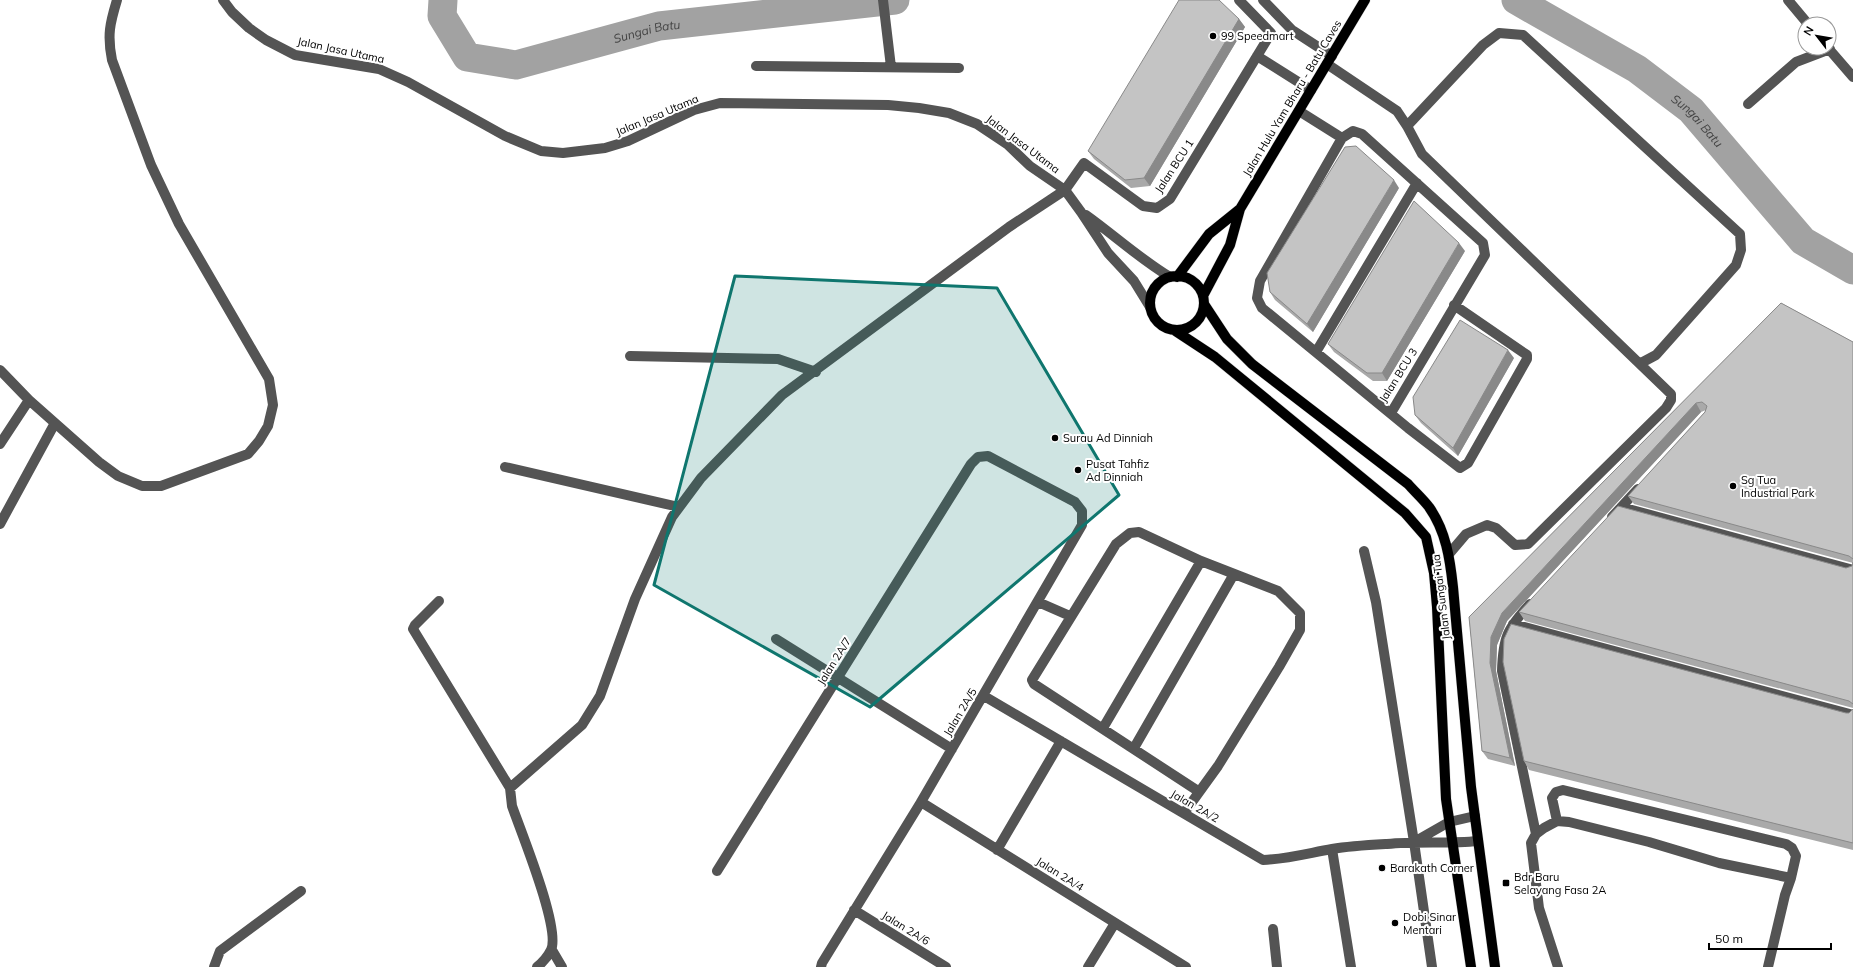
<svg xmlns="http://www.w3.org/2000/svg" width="1853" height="967" font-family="Mulish,sans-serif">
  <rect width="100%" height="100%" fill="#fff"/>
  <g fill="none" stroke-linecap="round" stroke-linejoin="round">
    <g stroke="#a2a2a2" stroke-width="29">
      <path id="s1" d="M443 0 442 16 467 57 516 65 659 26 895 0"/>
      <path id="s2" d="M1516 0 1637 69 1691 110 1803 241 1853 270"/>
    </g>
    <g stroke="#dbdbdb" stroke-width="11">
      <path id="major" d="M1150 303a27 27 0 1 1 54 0a27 27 0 1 1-54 0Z
        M1177 277 1209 234 1240 209
        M1203 296 1230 245 1240 209 1365 0
        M1204 304 1227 339 1252 364 1408 484C1415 492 1423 499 1429 507 1446 531 1450 559 1453 587L1471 787 1495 967
        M1174 330 1215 357 1405 513 1426 537 1434 573 1437 607 1446 799 1471 967"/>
    </g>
    <path stroke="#545454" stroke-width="10" d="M223 0 232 12 249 28 266 40 295 55 379 69 408 82 505 136 541 151 563 153 605 148 628 141 694 110 720 103 888 105 919 108 949 113 977 124 1007 144 1030 166 1065 190 1081 212 1108 253 1134 281 1150 307
      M883 0 891 67
      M1263 0 1292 30 1332 56
      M1788 0 1808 24
      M1828 48 1853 77
      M1257 56 1311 90
      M1327 64 1397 111 1407 126 1422 154 1671 394V400L1666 408 1528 544 1515 545 1496 528 1487 525 1466 534 1449 554
      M756 66 959 68
      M1748 104 1796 62 1830 49
      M1299 111 1342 138
      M1407 126 1483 45 1499 33 1523 35 1740 234 1741 250 1736 265 1656 355 1641 363
      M1086 215C1114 235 1140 259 1170 277
      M1316 352 1417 183
      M630 356 778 359 816 372
      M0 370 29 400 99 462 118 476 142 486H161L248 454 259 441 268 426 273 405 269 379 179 224 151 165 112 60C107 35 110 23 117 0
      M1391 413 1485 255 1483 243 1362 134 1353 131 1342 138 1260 281 1257 298 1262 308 1408 428 1460 468 1468 463 1527 359V355L1454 305
      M0 444 29 400
      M505 467 679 507
      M1621 507 1853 570
      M1612 517 1638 489
      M0 524 55 423
      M1364 551 1376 602 1414 842 1432 967
      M439 601 415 625 413 629 510 788 512 806C521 832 561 929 551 950 548 956 542 963 537 967
      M1038 602 1070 616
      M1530 604C1507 629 1503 637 1502 671L1536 834
      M1513 624 1853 715
      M776 639 952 749
      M984 696 1263 860C1287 859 1309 853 1332 849 1350 846 1369 845 1387 844 1417 841 1448 844 1478 841
      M1103 728 1201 561
      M1134 748 1234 574
      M510 788 582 725 600 696 635 599 672 517 701 478 782 395 1009 227 1065 190 1084 163 1143 206 1157 208 1170 199 1271 33 1239 0
      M921 802 1186 967
      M1184 813 1218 766 1279 667 1300 630V613L1278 591 1201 561 1139 532 1130 533 1116 544 1032 680 1034 684 1198 791
      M1557 821 1552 798 1556 792 1563 790 1786 844 1792 848 1796 856 1791 878
      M1414 842 1449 822 1475 816
      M1332 849 1351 967
      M997 850 1061 741
      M717 871 971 464 978 457 988 456 1075 502 1082 511V525L921 802 822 963 821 967
      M854 910 946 967
      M1273 929 1277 967
      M552 950 562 967
      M214 967 220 951 301 891
      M1088 967 1115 923
      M1558 967 1539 908 1531 843 1536 834 1544 828 1557 821 1569 822 1649 842 1719 863 1791 878 1785 895 1768 967"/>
    <use href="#major" stroke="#000" stroke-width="10"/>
  </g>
  <path fill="#a9a9a9" d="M1239 19 1245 27 1150 186 1131 188 1094 159 1088 151Z
    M1399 188 1313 332 1275 300 1270 292Z
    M1465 251 1387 381H1373L1334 352 1328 344Z
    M1781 303 1853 342V708L1525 621 1519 612 1846 568 1852 566 1853 563 1634 504 1628 496 1705 412 1706 410 1701 412 1507 621 1497 645 1496 671 1515 766 1488 759 1482 751 1469 617Z
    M1514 358 1458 456 1421 423 1415 415Z
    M1853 709V850L1529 770 1524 761 1849 713Z"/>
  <path fill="#898989" d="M1239 19 1245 27 1150 186 1144 178Z
    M1394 180 1399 188 1313 332 1307 324Z
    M1459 243 1465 251 1387 381 1382 373Z
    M1508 350 1514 358 1458 456 1453 448Z
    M1696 403 1701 412 1507 621 1497 645 1496 671 1515 766 1510 758 1490 663 1491 637 1502 613Z"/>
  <path fill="#c4c4c4" stroke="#898989" d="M1179 0H1219L1239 19 1144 178 1125 180 1088 151Z
    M1356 146 1394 180 1307 324 1270 292 1267 273 1345 147Z
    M1414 201 1459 243 1382 373H1367L1328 344Z
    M1781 303 1853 342V559L1849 556 1628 496 1705 412 1707 406 1702 402 1696 403 1502 613 1491 637 1490 663 1510 758 1482 751 1469 617Z
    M1460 320 1508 350 1453 448 1415 415 1413 397Z
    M1618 506 1846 568 1852 566 1853 562V704L1849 701 1519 612Z
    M1511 624 1846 713H1849L1853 709V843L1524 761 1503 662 1504 639Z"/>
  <path fill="#0f766e" fill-opacity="0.2" stroke="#0f766e" stroke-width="3" stroke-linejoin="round" d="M735 276 997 288 1119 495 870 707 654 585Z"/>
  <g fill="#000" stroke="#fff" stroke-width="1.5">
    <circle cx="1213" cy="36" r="4"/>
    <circle cx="1055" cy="438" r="4"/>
    <circle cx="1078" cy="470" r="4"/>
    <circle cx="1733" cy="486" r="4"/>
    <circle cx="1382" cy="868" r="4"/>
    <rect x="1502" y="879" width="8" height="8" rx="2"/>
    <circle cx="1395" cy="923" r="4"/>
  </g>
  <g text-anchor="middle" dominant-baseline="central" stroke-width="4" stroke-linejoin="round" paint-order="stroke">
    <g font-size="11" fill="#000" stroke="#fff" text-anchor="start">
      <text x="1221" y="36">99 Speedmart</text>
      <text x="1063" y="438">Surau Ad Dinniah</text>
      <text x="1086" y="464">Pusat Tahfiz<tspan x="1086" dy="13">Ad Dinniah</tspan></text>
      <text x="1741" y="480">Sg Tua<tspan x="1741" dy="13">Industrial Park</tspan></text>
      <text x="1390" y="868">Barakath Corner</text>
      <text x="1514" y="877">Bdr Baru<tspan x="1514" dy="13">Selayang Fasa 2A</tspan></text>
      <text x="1403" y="917">Dobi Sinar<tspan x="1403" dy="13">Mentari</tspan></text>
    </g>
    <g font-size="11" fill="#000" stroke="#fff">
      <text transform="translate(341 50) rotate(12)">Jalan Jasa Utama</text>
      <text transform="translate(1292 98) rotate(-59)">Jalan Hulu Yam Bharu - Batu Caves</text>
      <text transform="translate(657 115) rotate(-23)">Jalan Jasa Utama</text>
      <text transform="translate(1023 144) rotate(37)">Jalan Jasa Utama</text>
      <text transform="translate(1174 166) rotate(-57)">Jalan BCU 1</text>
      <text transform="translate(1398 375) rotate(-58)">Jalan BCU 3</text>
      <text transform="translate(1441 597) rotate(-97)">Jalan Sungai Tua</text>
      <text transform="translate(834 661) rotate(-58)">Jalan 2A/7</text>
      <text transform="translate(960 712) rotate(-59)">Jalan 2A/5</text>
      <text transform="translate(1195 806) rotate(30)">Jalan 2A/2</text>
      <text transform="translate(1060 874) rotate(32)">Jalan 2A/4</text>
      <text transform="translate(906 928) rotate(32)">Jalan 2A/6</text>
    </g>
    <g font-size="12" font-style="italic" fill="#434343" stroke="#fff">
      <text stroke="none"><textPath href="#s1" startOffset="249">Sungai Batu</textPath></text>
      <text stroke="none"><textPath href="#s2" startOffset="219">Sungai Batu</textPath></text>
    </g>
  </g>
  <g transform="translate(1817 36) rotate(301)"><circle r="19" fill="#ffffff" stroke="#999999"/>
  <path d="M0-3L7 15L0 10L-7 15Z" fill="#000000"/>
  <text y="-6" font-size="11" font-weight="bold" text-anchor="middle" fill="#000000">N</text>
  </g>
  <path d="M1709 943v6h122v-6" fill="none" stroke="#000000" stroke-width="2"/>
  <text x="1715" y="943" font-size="12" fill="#000000" stroke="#ffffff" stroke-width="3" paint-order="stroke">50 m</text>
</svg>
